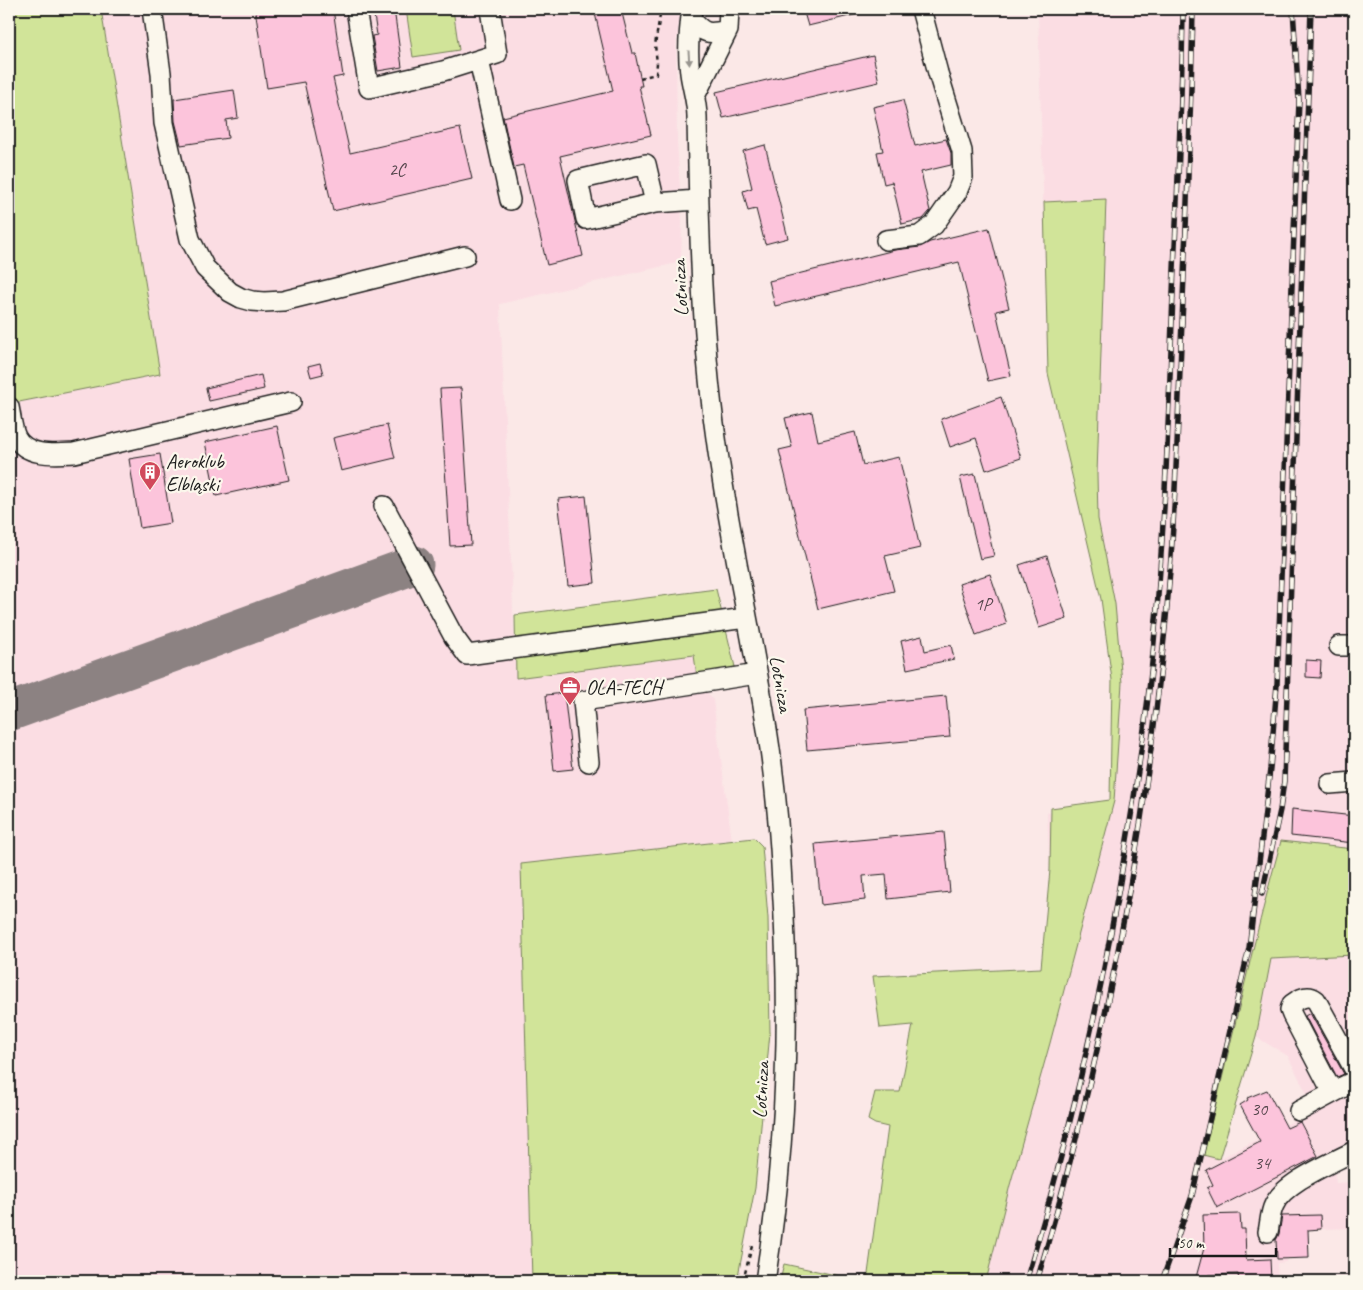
<svg xmlns="http://www.w3.org/2000/svg" width="1363" height="1290" font-family="Caveat,sans-serif">
  <rect width="100%" height="100%" fill="#fbe8e7"/>
  <filter id="ink" filterUnits="userSpaceOnUse"><feTurbulence type="fractalNoise" baseFrequency=".02" numOctaves="2"/><feDisplacementMap in="SourceGraphic" scale="10" xChannelSelector="R" yChannelSelector="G"/><feConvolveMatrix kernelMatrix="1 2 1 2 8 2 1 2 1" color-interpolation-filters="sRGB"/></filter>
  <g filter="url(#ink)">
    <path fill="#fbdde3" fill-rule="evenodd" d="M101 9H681L676 45 677 141 682 222 681 262 500 304 516 678 695 655 699 689 707 692 713 700 732 841 521 865 532 1281H9V404L160 374Z
      M1038 9H1354V849L1319 846 1271 959 1354 955V1151L1334 1169 1336 1183 1352 1182 1354 1228 1284 1230 1286 1262 1277 1263 1278 1281H973L1041 969 1050 870 1047 813 1110 800 1112 680 1101 599 1048 373ZM1256 1037 1288 1056 1315 1110 1219 1159 1210 1157Z"/>
    <path fill="#d1e499" stroke="#76805a" d="M9 9H101L160 374 9 404Z
      M406 9H453L459 50 413 57Z
      M1106 199 1097 474 1098 519 1115 604 1122 683 1114 801 1050 1043 1010 1185 986 1281H867L888 1127 875 1124 868 1120 875 1092H900L913 1025 880 1028 873 976 1041 968 1050 870 1051 808 1110 800 1112 680 1101 599 1048 373 1044 202Z
      M716 589 736 671 697 677 694 655 516 678 515 615Z
      M754 838 762 846 768 918 770 1033 755 1188 737 1281H532L521 864Z
      M1281 841 1354 849V955L1271 959 1256 1037 1219 1159 1203 1155C1230 1051 1252 945 1281 841Z
      M784 1264 864 1281H780Z"/>
    <g fill="none" stroke-linecap="round" stroke-linejoin="round">
      <path stroke="#8c8282" stroke-width="39" d="M9 712 414 565"/>
    </g>
    <path fill="#fcc4db" stroke="#1c1c1c" d="M255 9H333L343 76 333 78 350 153 460 128 472 179 333 211 304 82 267 88Z
      M373 9H394L402 67 378 71 372 36 377 35Z
      M594 9H621L632 53H635L642 86H639L651 135 560 156 583 256 547 265 523 165 514 167 503 117 613 91Z
      M803 9H862V13L808 26Z
      M873 55 879 82 723 118 716 92Z
      M234 90 238 118 226 120 228 138 181 145 175 121 174 99Z
      M903 100 915 146 946 139 951 153V165L921 172 930 211 923 219 902 224 892 182 884 184 877 152 883 151 873 107Z
      M765 145 788 238 765 244 756 209 748 211 743 191 752 188 743 151Z
      M989 228 1009 308 996 311 1011 376 988 381 959 262 775 306 769 281 895 250 920 247 930 242Z
      M320 363 323 374 311 377 308 366Z
      M261 375 264 389 209 401 206 388Z
      M461 388 471 545 450 546 440 389Z
      M1001 397 1021 458 986 470 976 438 950 447 941 419Z
      M812 412 818 441 855 432 863 465 899 457 920 548 885 556 894 591 818 609 779 450 792 447 785 418Z
      M387 425 395 458 341 471 333 438Z
      M277 426 289 480 216 496 205 442Z
      M160 454 171 523 140 528 129 459Z
      M975 474 994 556 980 559 960 477Z
      M586 496 595 583 568 586 558 499Z
      M1047 556 1067 619 1039 628 1019 565Z
      M990 574 1007 624 976 635 959 584Z
      M922 636 925 651 951 645 954 659 907 669 901 641Z
      M1306 660 1321 661 1320 678 1306 677Z
      M564 693 573 769 554 771 546 695Z
      M946 696 950 737 807 750 803 710Z
      M1292 809 1354 816V843L1291 836Z
      M944 832 950 892 888 899 886 874 863 876 865 900 821 905 815 844Z
      M1310 1013 1344 1074 1337 1077 1305 1016Z
      M1267 1090 1287 1128 1300 1122 1318 1156 1217 1208 1207 1188 1213 1185 1206 1170 1260 1142 1240 1105 1248 1100 1247 1098Z
      M1240 1214 1241 1229H1245L1246 1260 1270 1259 1271 1281H1239L1238 1274 1209 1275 1208 1281H1195L1204 1248 1203 1215Z
      M1320 1215 1321 1229 1308 1230 1309 1258 1277 1259 1276 1240 1279 1234 1282 1216Z"/>
    <g fill="none" stroke-linecap="round" stroke-linejoin="round">
      <g stroke="#1c1c1c" stroke-width="22">
        <path id="minor" d="M152 9 161 73 164 123 190 239 205 268 230 292 241 298 252 301 264 302 283 301 465 256
          M356 9 369 88 443 71 497 54 490 9
          M692 9C689 30 687 51 690 73 692 88 697 102 697 117 699 224 701 332 716 438 730 542 755 645 770 749 776 793 780 839 782 883 791 1016 786 1150 765 1281
          M691 19C705 35 708 34 728 30
          M479 60 510 200
          M695 96 728 30 729 9
          M655 203 646 164 578 180 586 219 655 203 698 200
          M886 240 919 236 934 225 957 192 963 177 962 151 938 73 921 9
          M9 407C11 416 12 429 16 437 26 457 55 454 74 453L291 402
          M384 506 454 637 467 655 746 618
          M1339 646H1354
          M589 762 583 701 757 674
          M1330 784 1354 782
          M1354 1069 1316 1000C1308 994 1300 998 1292 1004L1290 1010 1292 1015 1327 1082 1331 1087 1338 1089 1354 1081
          M1299 1111 1342 1088
          M1268 1232C1270 1223 1270 1213 1274 1205 1284 1182 1332 1163 1354 1151"/>
      </g>
      <path stroke="#1c1c1c" stroke-width="2.5" stroke-dasharray="4 4" stroke-linecap="butt" d="M640 78 656 74 657 63 655 45 661 9
        M743 1281 752 1246"/>
      <use href="#minor" stroke="#fbf7ec" stroke-width="19"/>
      <g stroke="#1c1c1c" stroke-width="5.5">
        <path id="rail" d="M1262 894 1280 810 1284 781 1311 9
          M1026 1281C1070 1137 1103 989 1127 840 1138 775 1148 708 1154 642 1165 526 1169 409 1173 293 1177 198 1182 104 1183 9
          M1037 1281C1098 1075 1141 862 1163 648 1174 547 1177 446 1181 345 1186 233 1191 121 1193 9
          M1162 1281 1192 1196 1249 948 1270 769 1277 684 1299 100 1293 9"/>
      </g>
      <use href="#rail" stroke="#fbf7ec" stroke-width="4" stroke-dasharray="11" stroke-linecap="butt"/>
    </g>
    <defs><path id="oneway-solid" d="M-6-.8H1V-3.2L6.5 0L1 3.2V.8H-6Z" transform="scale(1.25)"/></defs>
    <use fill="#97948e" href="#oneway-solid" transform="translate(689 58) rotate(86)"/>
  </g>
  <defs>
    <g id="building-pin" transform="scale(1.125)"><path d="M0 17L-7.5 6A9.5 9.5 0 1 1 7.5 6Z" fill="#d1495b" stroke="#fbf7ec"/><path d="M-4-6H4V6H1V3H-1V6H-4ZM-2.5-4.3h1.7v1.8h-1.7ZM.8-4.3h1.7v1.8H.8ZM-2.5-1h1.7V.8h-1.7ZM.8-1h1.7V.8H.8Z" fill="#fff"/></g>
    <g id="office-pin" transform="scale(1.125)"><path d="M0 17L-7.5 6A9.5 9.5 0 1 1 7.5 6Z" fill="#d1495b" stroke="#fbf7ec"/><path d="M-6-3h4V-5.5h4V-3h4V5H-6ZM-1-4.5V-3h2v-1.5ZM-6 0V1H6V0Z" fill="#fff"/></g>
  </defs>
  <g fill-rule="evenodd">
    <use href="#building-pin" x="150" y="472"/>
    <use href="#office-pin" x="570" y="687"/>
  </g>
  <g text-anchor="middle" dominant-baseline="central" stroke-width="4.5" stroke-linejoin="round" paint-order="stroke">
    <g font-size="18" fill="#54464c">
      <text x="397" y="169">2C</text>
      <text x="983" y="604">1P</text>
      <text x="1259" y="1109">30</text>
      <text x="1262" y="1163">34</text>
    </g>
    <g font-size="20" fill="#1c1c1c" stroke="#fbf7ec">
      <text transform="translate(680 288) rotate(-93)">Lotnicza</text>
      <text transform="translate(781 684) rotate(80)">Lotnicza</text>
      <text transform="translate(761 1090) rotate(-87)">Lotnicza</text>
    </g>
    <g font-size="20" fill="#1c1c1c" stroke="#fbf7ec" text-anchor="start">
      <text x="166" y="461">Aeroklub<tspan x="166" dy="23">Elbląski</tspan></text>
      <text x="586" y="687">OLA-TECH</text>
    </g>
  </g>
  <rect width="1363" height="1290" fill="none" stroke="#fbf7ec" stroke-width="30"/>
  <rect x="15" y="15" width="1333" height="1260" fill="none" stroke="#1c1c1c" stroke-width="2" filter="url(#ink)"/>
  <path d="M1170 1248v8h106v-8" fill="none" stroke="#1c1c1c" stroke-width="2.5"/>
  <text x="1178" y="1248" font-size="15" fill="#1c1c1c" stroke="#fbf7ec" stroke-width="4" paint-order="stroke">50 m</text>
</svg>
